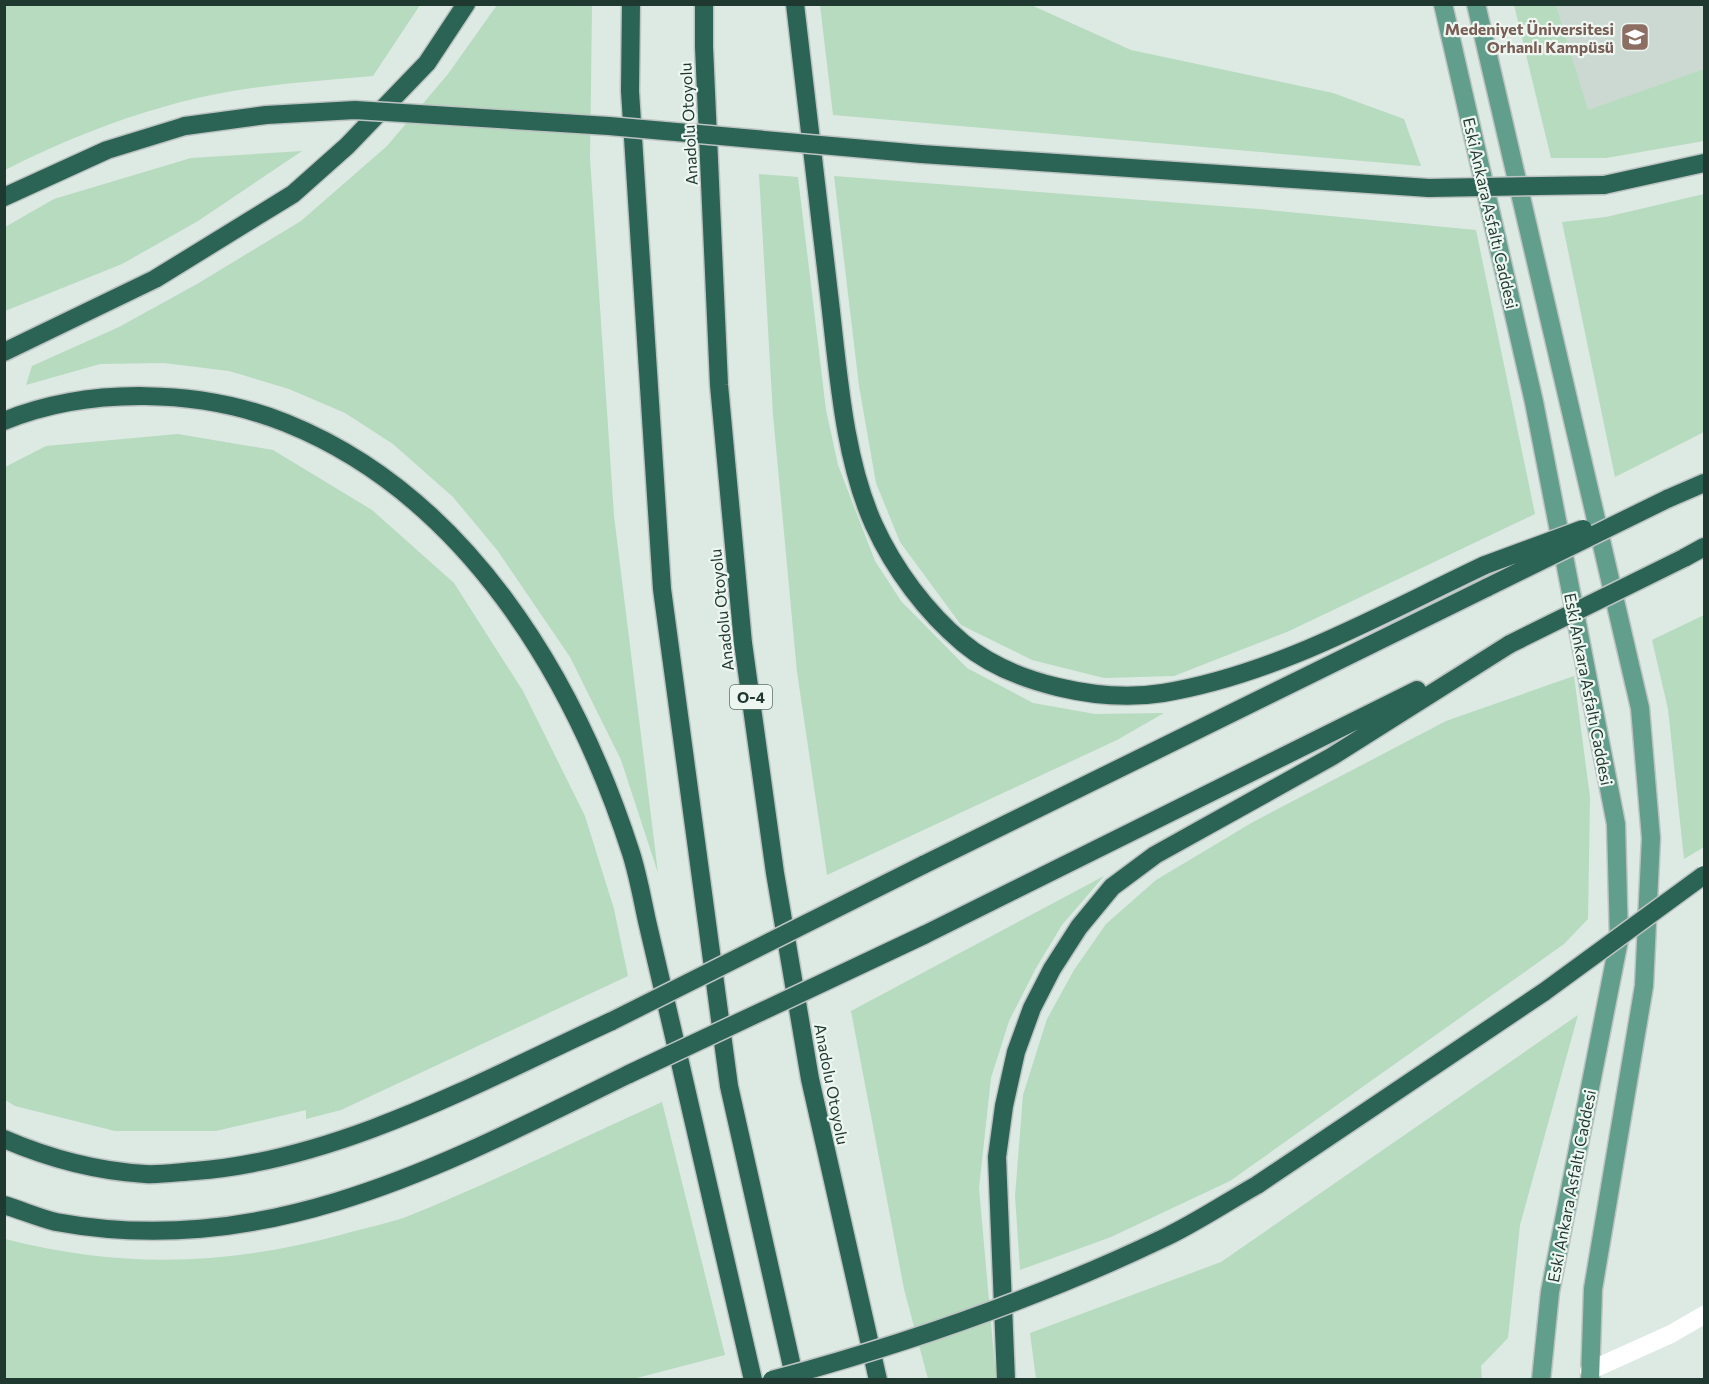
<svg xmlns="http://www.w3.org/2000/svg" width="1709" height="1384" font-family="Commissioner,sans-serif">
  <rect width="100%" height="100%" fill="#dde9e3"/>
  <path fill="#cbd9d2" d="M1556 5H1704V69L1587 111Z"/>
  <path fill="#b6dbbe" d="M5 4H420V5L373 76C305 82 235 86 170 105 112 121 58 143 5 170Z
    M497 5H592L590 158 614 516 658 873 621 760 570 657 497 550 453 497 393 444 345 413 289 389 229 371 164 363 100 364 26 385 32 366 119 327 197 284 301 221 387 146 448 74Z
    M820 5H1031L1131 50 1333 93 1404 119 1421 166 833 115Z
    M1514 5H1556L1588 110 1704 69V141L1606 158H1551Z
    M302 151 198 221 122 264 5 311V227L54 199 191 158Z
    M759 174 798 177 826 410 838 465 875 561 901 601 967 668 1033 703 1095 714 1164 713 1117 740 827 875 797 672 773 415Z
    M834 176 1258 209 1476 230 1535 514 1287 632 1174 676 1104 678 1032 660 961 625 900 542 876 483 859 386Z
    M1704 194V432L1615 477 1562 222 1606 217Z
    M178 434 273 450 372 510 454 583 523 691 585 816 614 909 628 976 341 1110 306 1119V1110L216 1131H115L15 1106 5 1100V467L46 446Z
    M1704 615V847L1684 859 1668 709 1652 640Z
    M1574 676 1590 797 1588 919 1564 944 1230 1181 1111 1237 1020 1270 1015 1196 1023 1095 1047 1019 1074 970 1106 924 1156 880 1253 822 1446 721Z
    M1104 876 1062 925 1036 968 1009 1021 991 1078 979 1188 996 1379H928L904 1289 851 1011Z
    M1578 1015 1520 1225 1508 1338 1481 1366 1482 1379H1036L1030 1333 1221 1262Z
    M662 1102 725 1355 629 1380 5 1379V1239C124 1269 226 1266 344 1234 365 1228 386 1224 406 1217 493 1182 577 1140 662 1102Z"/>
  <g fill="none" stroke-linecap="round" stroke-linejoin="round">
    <g stroke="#bcc3c1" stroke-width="21">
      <path id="primary" d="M1443 4 1534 402 1616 824 1619 940 1550 1292 1541 1380
        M1476 4 1640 708 1651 838 1644 986 1593 1289 1590 1380"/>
    </g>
    <g stroke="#bcc3c1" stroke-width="21">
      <path id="highway" d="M631 4 630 91 662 589 729 1086 795 1380
        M704 4V47L719 385 743 643 775 873 810 1079 878 1380
        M795 4C807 101 818 198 829 294 838 368 843 457 874 525 894 569 926 612 963 643 1012 684 1101 703 1163 693 1278 674 1381 614 1485 565
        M921 154 1429 188
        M1604 185 1704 163
        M4 197 107 150 185 126
        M4 352 155 279 293 194 347 146 427 63 466 4
        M4 421C90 386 201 389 286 423 465 495 574 676 631 853 638 875 642 898 647 921 658 967 668 1012 679 1058 703 1165 728 1272 753 1380
        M1667 499 1704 483
        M1684 558 1704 547
        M923 865 1488 587
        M924 935 1417 690
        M4 1139C48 1158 97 1171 145 1174 161 1175 179 1172 195 1171 340 1160 481 1081 612 1021
        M1257 1185 1544 992
        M4 1205C21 1210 39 1218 56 1222 268 1261 446 1164 629 1074
        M1006 1380 997 1157 1004 1106 1016 1052 1032 1008 1052 969 1079 927 1112 887 1155 855 1331 757 1510 644"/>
    </g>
    <path stroke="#fff" stroke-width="18" d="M1589 1371 1671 1334 1704 1315"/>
    <use href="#primary" stroke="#629e8c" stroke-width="18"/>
    <use href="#highway" stroke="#2b6455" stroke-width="18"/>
    <g stroke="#bcc3c1" stroke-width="21" stroke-linecap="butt">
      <path id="highway-bridge" d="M185 126 266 115 355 110 609 126 921 154
        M1429 188 1604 185
        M1485 565 1583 529
        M1488 587 1667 499
        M1510 644 1684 558
        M1544 992 1704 875
        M612 1021 923 865
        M629 1074 924 935
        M772 1380C906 1344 1041 1297 1166 1237 1197 1222 1227 1202 1257 1185"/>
    </g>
    <use href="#highway-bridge" stroke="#2b6455" stroke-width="18"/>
  </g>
  <defs>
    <g id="university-square" transform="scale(1.5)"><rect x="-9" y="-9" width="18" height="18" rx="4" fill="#8d6e63" stroke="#edf6f1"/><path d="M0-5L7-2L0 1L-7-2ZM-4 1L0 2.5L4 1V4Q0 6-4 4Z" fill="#fff"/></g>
  </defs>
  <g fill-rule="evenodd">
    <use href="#university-square" x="1635" y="37"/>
  </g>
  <g text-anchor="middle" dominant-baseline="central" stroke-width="4.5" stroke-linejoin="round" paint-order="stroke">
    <rect fill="#edf6f1" stroke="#5d716a" stroke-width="1.5" x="730" y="685" width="42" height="24" rx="4.5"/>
    <g font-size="15" font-weight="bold" fill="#1f3830">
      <text x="751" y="697">O-4</text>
    </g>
    <g font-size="16" font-weight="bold" fill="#785e54" stroke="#edf6f1" text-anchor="end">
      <text x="1614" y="28">Medeniyet Üniversitesi<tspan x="1614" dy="18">Orhanlı Kampüsü</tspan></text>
    </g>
    <g font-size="16" fill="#1f3830" stroke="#edf6f1">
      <text transform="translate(688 124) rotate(-93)">Anadolu Otoyolu</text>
      <text transform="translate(1491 213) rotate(77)">Eski Ankara Asfaltı Caddesi</text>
      <text transform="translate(721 610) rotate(-96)">Anadolu Otoyolu</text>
      <text transform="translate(1589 689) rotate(79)">Eski Ankara Asfaltı Caddesi</text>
      <text transform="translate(832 1084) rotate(79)">Anadolu Otoyolu</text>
      <text transform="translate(1571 1186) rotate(-79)">Eski Ankara Asfaltı Caddesi</text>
    </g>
  </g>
  <rect width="1709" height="1384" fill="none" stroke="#1f3830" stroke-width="12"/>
</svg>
